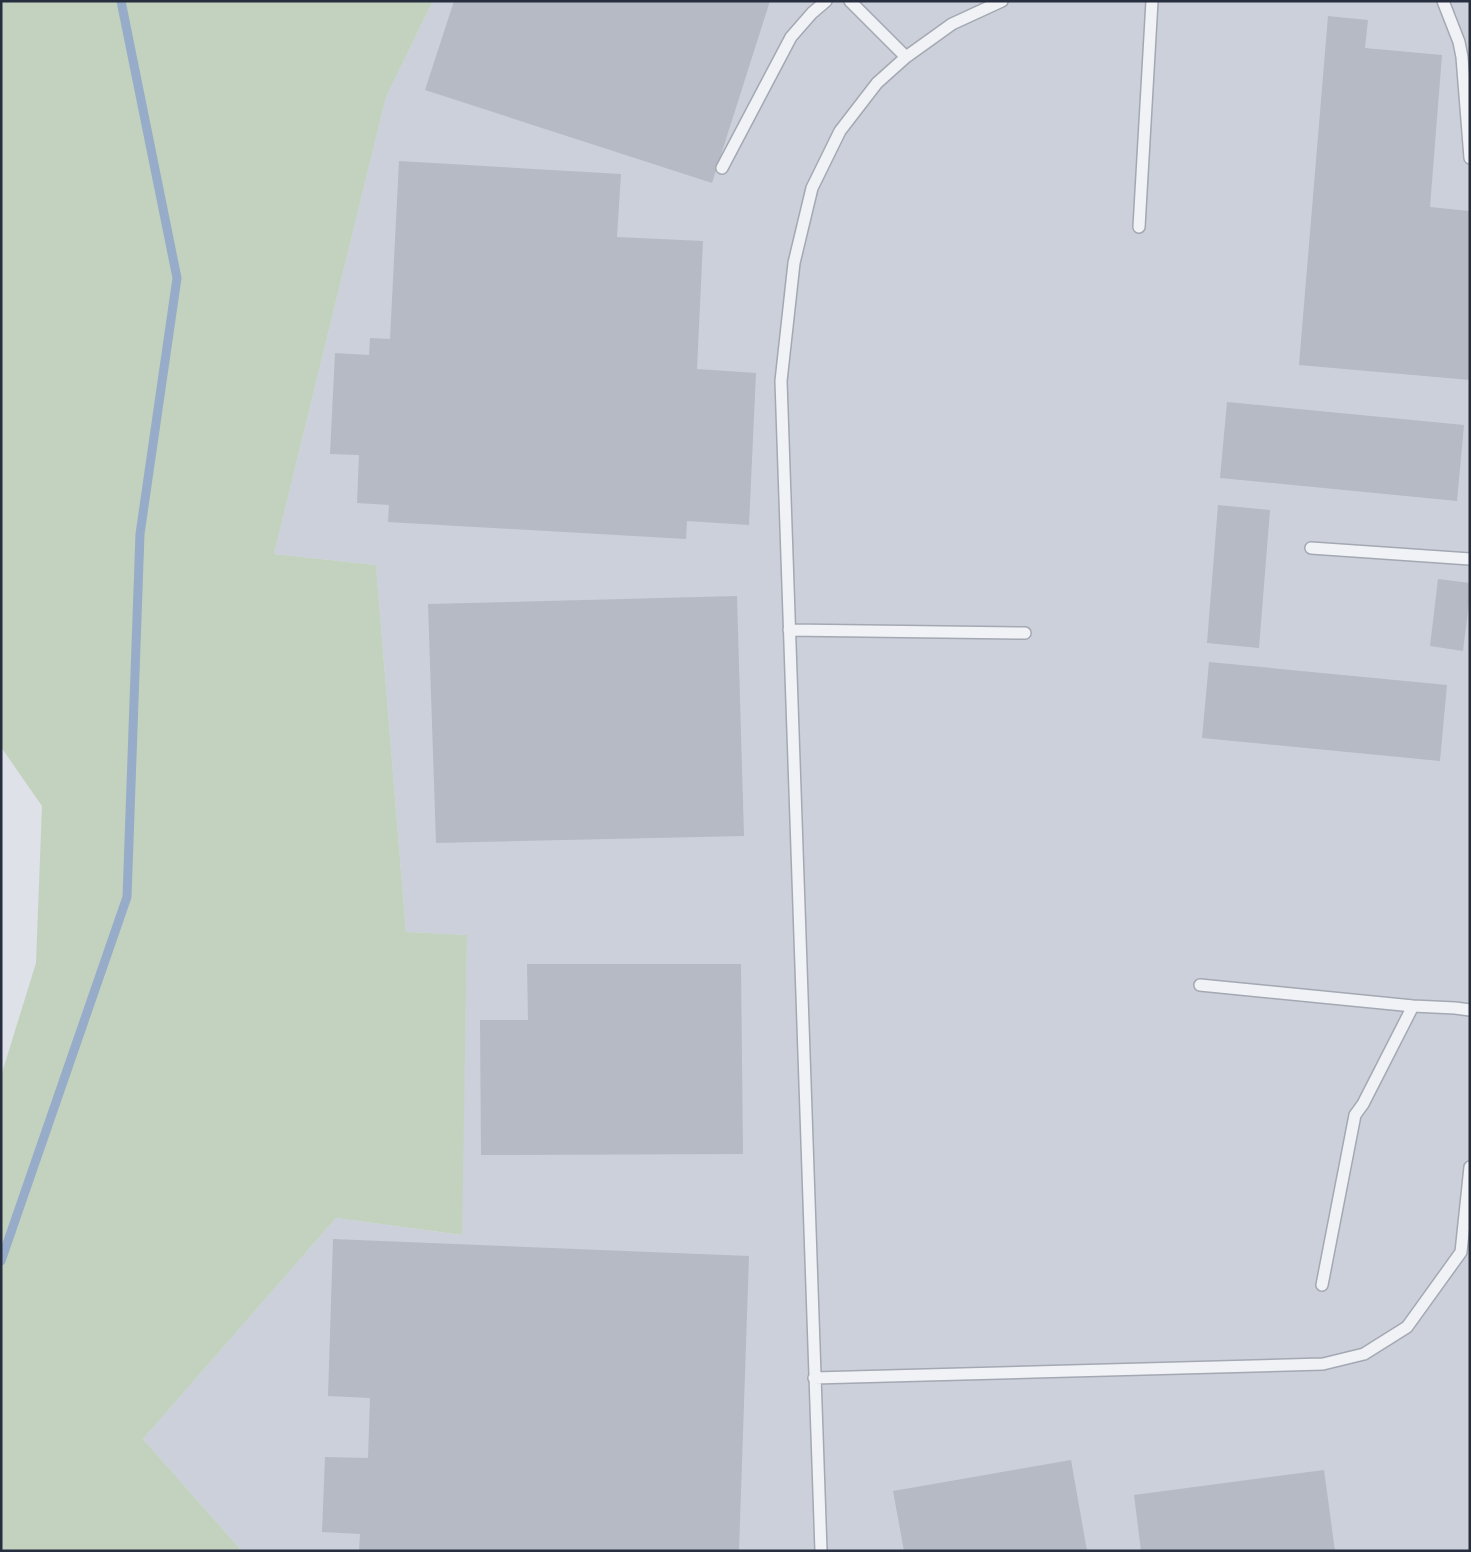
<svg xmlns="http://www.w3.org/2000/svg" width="1471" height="1552" font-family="Rubik,sans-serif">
  <rect width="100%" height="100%" fill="#dee1e8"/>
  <path fill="#ccd0da" d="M433 1H1470V1551H242L143 1439 336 1218 461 1235 467 935 406 932 376 565 274 554 386 97Z"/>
  <path fill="#c2d2bf" d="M1 1H433L386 97 274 554 376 565 406 932 467 935 462 1235 336 1218 143 1439 242 1551H1V1076L36 963 42 806 1 747Z"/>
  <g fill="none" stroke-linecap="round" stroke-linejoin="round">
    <path stroke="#97acc9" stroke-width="9" d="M1 1261 127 897 140 534 177 278 121 1"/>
  </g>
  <path fill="#b5bac5" d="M454 1H770L712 183 425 90Z
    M1328 16 1368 20 1365 48 1442 55 1430 207 1470 211V380L1299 365Z
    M399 161 621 174 617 237 703 241 697 369 756 373 749 525 687 521 686 539 388 522 389 505 357 503 359 455 330 454 335 353 369 355 370 338 390 339Z
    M1227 402 1464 425 1457 501 1220 478Z
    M1218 505 1270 510 1259 648 1207 643Z
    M1438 579 1470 583V595L1463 651 1430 646Z
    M737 596 744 836 436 843 428 604Z
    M1209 662 1447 685 1440 761 1202 738Z
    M527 964H741L743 1154 481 1155 480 1020H528Z
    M333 1239 749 1256 739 1551H359L360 1534 322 1532 325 1457 368 1458 370 1398 328 1396Z
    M1071 1460 1087 1551H904L893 1491Z
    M1324 1470 1335 1551H1141L1134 1495Z"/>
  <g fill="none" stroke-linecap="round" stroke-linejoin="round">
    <g stroke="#a3a8b2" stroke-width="14">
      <path id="lane" d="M850 1 906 57
        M1443 1 1459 42 1462 57 1470 158
        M722 168 791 37 812 13 826 1
        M1139 227 1152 1
        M1311 548 1470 559
        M789 630 1025 633
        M1200 985 1413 1006 1455 1008 1470 1010
        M1322 1285 1355 1115 1363 1104 1413 1006
        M814 1378 1323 1364 1364 1354 1407 1327 1461 1252 1470 1167
        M821 1551 781 381 794 263 812 188 840 131 877 83 906 57 952 24 1002 1"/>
    </g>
    <use href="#lane" stroke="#f0f2f6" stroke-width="11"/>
  </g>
  <rect width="1471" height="1552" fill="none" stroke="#272e3f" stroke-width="5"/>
</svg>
